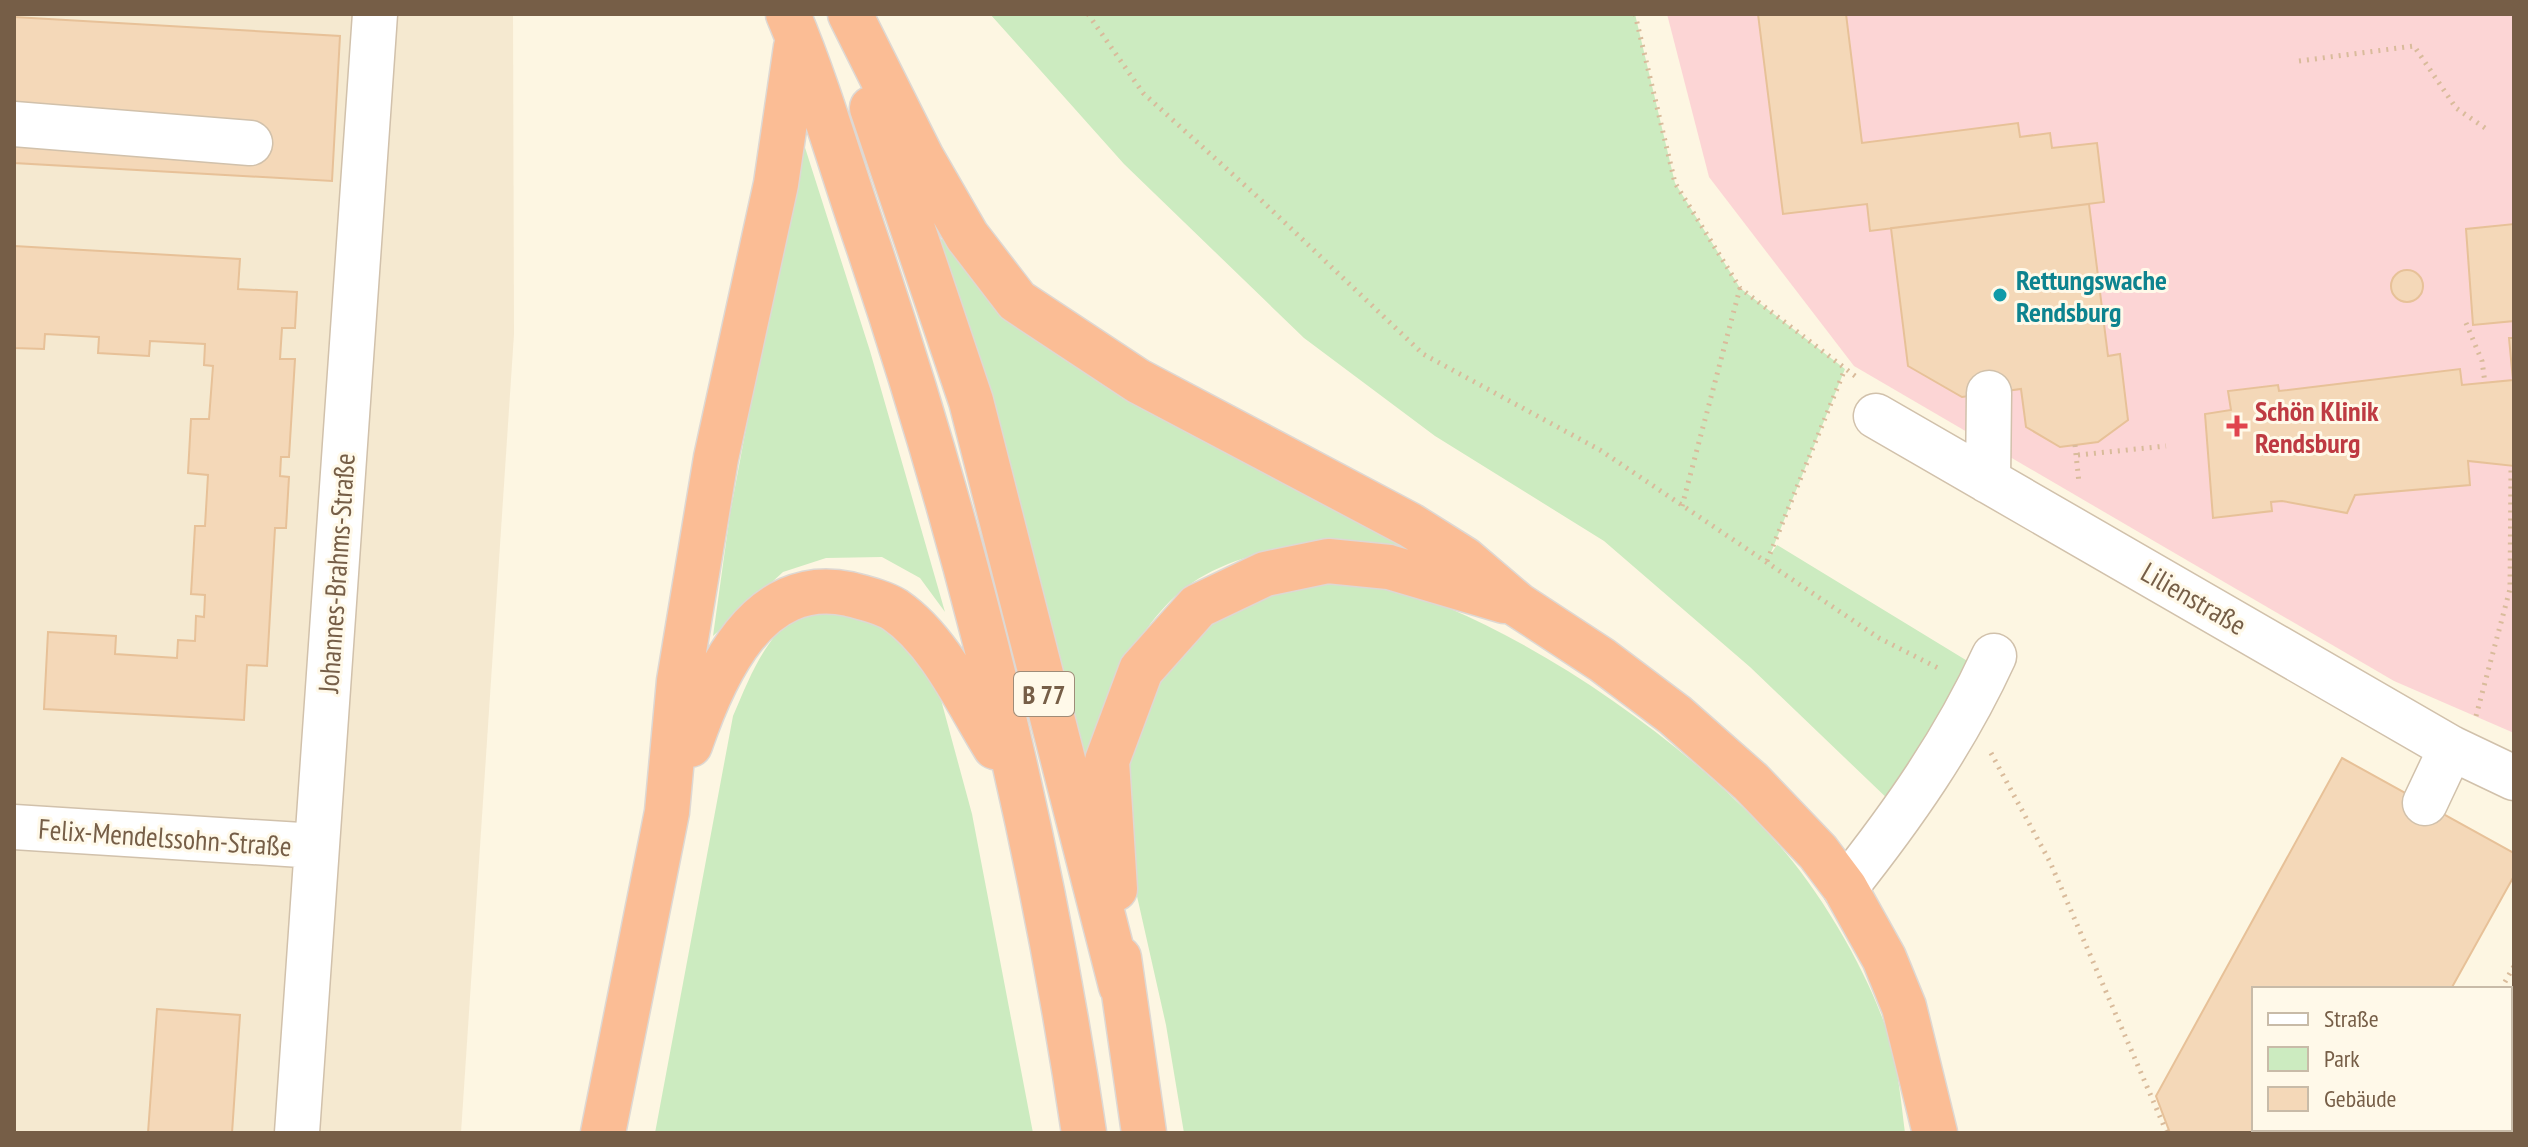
<svg xmlns="http://www.w3.org/2000/svg" width="2528" height="1147" font-family="'PT Sans Narrow',sans-serif">
  <rect width="100%" height="100%" fill="#fdf6e2"/>
  <path fill="#f5e9d0" d="M14 14H513L514 334 461 1133H14Z"/>
  <path fill="#fcd5d5" d="M1667 14H2514V733L2394 681 1854 366 1709 177Z"/>
  <path fill="#ccebc0" d="M990 14H1635L1675 183 1740 288 1845 369 1770 555 1777 545 1974 665 1892 803 1750 667 1604 541 1435 436 1304 338 1124 164Z
    M801 135 870 351 945 612 920 578 882 557 826 558 783 572 713 636 730 514Z
    M951 236 1405 536 1401 548C1342 536 1258 545 1205 575 1171 593 1145 627 1128 660 1113 690 1101 754 1091 789L936 241Z
    M1369 580C1509 617 1681 735 1777 843 1822 893 1869 974 1889 1037 1898 1068 1901 1101 1905 1133H1184L1166 1025 1130 865 1126 793 1132 738 1155 680 1187 637 1229 608 1307 582Z
    M798 614H876L934 674 972 814 1033 1133H655L733 716C750 677 763 640 798 614Z"/>
  <path fill="#f4d8b8" stroke="#e7c198" stroke-width="2" d="M1758 14H1846L1862 143 2018 123 2020 137 2050 133 2052 148 2097 143 2104 202 1870 231 1867 204 1783 214Z
    M14 17 340 36 332 181 14 163Z
    M2089 204 2108 356 2120 354 2128 420 2098 442 2060 447 2026 427 2021 389 1962 397 1908 366 1891 228Z
    M2514 224V321L2473 325 2466 229Z
    M14 246 240 259 238 289 297 292 295 328H282L280 359H295L289 457H281L280 476 289 477 286 528H275L267 666 247 665 244 720 44 709 48 632 116 636 115 654 177 658 178 640 195 641 196 616 204 617 205 595 191 594 195 526H205L208 475 188 473 191 419H209L213 366 204 365 205 344 150 341 149 356 98 353 99 337 45 334 44 349 14 348Z
    M2391 286a16 16 0 1 1 32 0a16 16 0 1 1-32 0Z
    M2509 338H2514V466L2468 461 2470 485 2355 495 2347 513 2282 501 2271 502 2272 511 2213 518 2205 414 2231 410 2228 391 2278 385 2279 391 2460 369 2462 385 2513 380Z
    M2342 758 2514 853V876L2451 989H2254V1129H2374L2372 1133H2170L2156 1096Z
    M157 1009 240 1015 232 1133H148Z"/>
  <g fill="none" stroke-linecap="round" stroke-linejoin="round">
    <g stroke="#d1c1ab" stroke-width="47">
      <path id="minor" d="M14 124 250 143
        M1876 416 2451 748 2514 778
        M1988 481 1989 393
        M2425 803 2451 748
        M14 827 317 846
        M1845 888C1903 815 1955 741 1994 656
        M297 1133 375 14"/>
    </g>
    <g stroke="#ded8d3" stroke-width="47">
      <path id="highway" d="M788 14C820 90 842 170 869 248 965 535 1040 833 1084 1133
        M850 14 922 158 967 236 1017 301 1138 381 1410 525 1464 559 1518 605 1602 660 1675 715 1751 782 1818 852 1845 888 1884 958 1904 1007 1935 1133
        M872 108 971 401 1121 986
        M690 745C714 675 757 574 849 594 864 598 882 602 895 610 940 641 967 702 995 747
        M1115 889 1107 761 1141 670 1198 606 1265 574 1328 561 1389 567 1504 601
        M1119 958 1144 1133
        M603 1133 667 812 679 681 716 458 776 184 796 47"/>
    </g>
    <path stroke="#d9bb9b" stroke-width="5" stroke-dasharray="2 6" stroke-linecap="butt" d="M1088 14 1143 93 1261 200 1423 354 1600 450 1879 638 1940 669
      M1635 14 1675 183 1740 288 1859 379
      M2299 61 2414 46 2456 108 2485 128
      M2466 323 2482 361 2485 383
      M2075 445 2079 483
      M2078 455 2166 446
      M1682 506 1740 288
      M1767 561 1845 369
      M2476 716 2510 589 2511 466
      M1991 753 2050 862 2167 1133
      M2501 989 2514 966
      M2510 1000 2514 1003
      M2414 1133 2416 1129"/>
    <use href="#minor" stroke="#fff" stroke-width="44"/>
    <use href="#highway" stroke="#fbbd95" stroke-width="44"/>
  </g>
  <circle fill="#0f9aa8" stroke="#fff9e9" stroke-width="3" cx="2000" cy="295" r="8"/>
  <path fill="#e0444e" stroke="#fff9e9" stroke-width="3" d="M2233 414h8v8h8v8h-8v8h-8v-8h-8v-8h8z"/>
  <g text-anchor="middle" dominant-baseline="central" stroke-width="6" stroke-linejoin="round" paint-order="stroke">
    <rect fill="#fff9e9" stroke="#9f8c78" stroke-width="2" x="1014" y="672" width="60" height="44" rx="6"/>
    <g font-size="26" font-weight="bold" fill="#765e47">
      <text x="1044" y="694">B 77</text>
    </g>
    <g font-size="28" font-weight="bold" fill="#0d838f" stroke="#fff9e9" text-anchor="start">
      <text x="2016" y="279">Rettungswache<tspan x="2016" dy="32">Rendsburg</tspan></text>
    </g>
    <g font-size="28" font-weight="bold" fill="#be3a42" stroke="#fff9e9" text-anchor="start">
      <text x="2255" y="410">Schön Klinik<tspan x="2255" dy="32">Rendsburg</tspan></text>
    </g>
    <g font-size="28" fill="#765e47" stroke="#fff9e9">
      <text transform="translate(336 573) rotate(-86)">Johannes-Brahms-Straße</text>
      <text transform="translate(2194 598) rotate(30)">Lilienstraße</text>
      <text transform="translate(165 837) rotate(4)">Felix-Mendelssohn-Straße</text>
    </g>
  </g>
  <rect width="2528" height="1147" fill="none" stroke="#765e47" stroke-width="32"/>
  <rect x="2252" y="987" width="260" height="144" fill="#fff9e9" stroke="#c8bba8" stroke-width="2"/>
  <rect x="2268" y="1013" width="40" height="12" fill="#ffffff" stroke="#c8bba8" stroke-width="2"/>
  <text x="2324" y="1027" font-size="24" fill="#765e47">Straße</text>
  <rect x="2268" y="1047" width="40" height="24" fill="#ccebc0" stroke="#c8bba8" stroke-width="2"/>
  <text x="2324" y="1067" font-size="24" fill="#765e47">Park</text>
  <rect x="2268" y="1087" width="40" height="24" fill="#f4d8b8" stroke="#c8bba8" stroke-width="2"/>
  <text x="2324" y="1107" font-size="24" fill="#765e47">Gebäude</text>
</svg>
